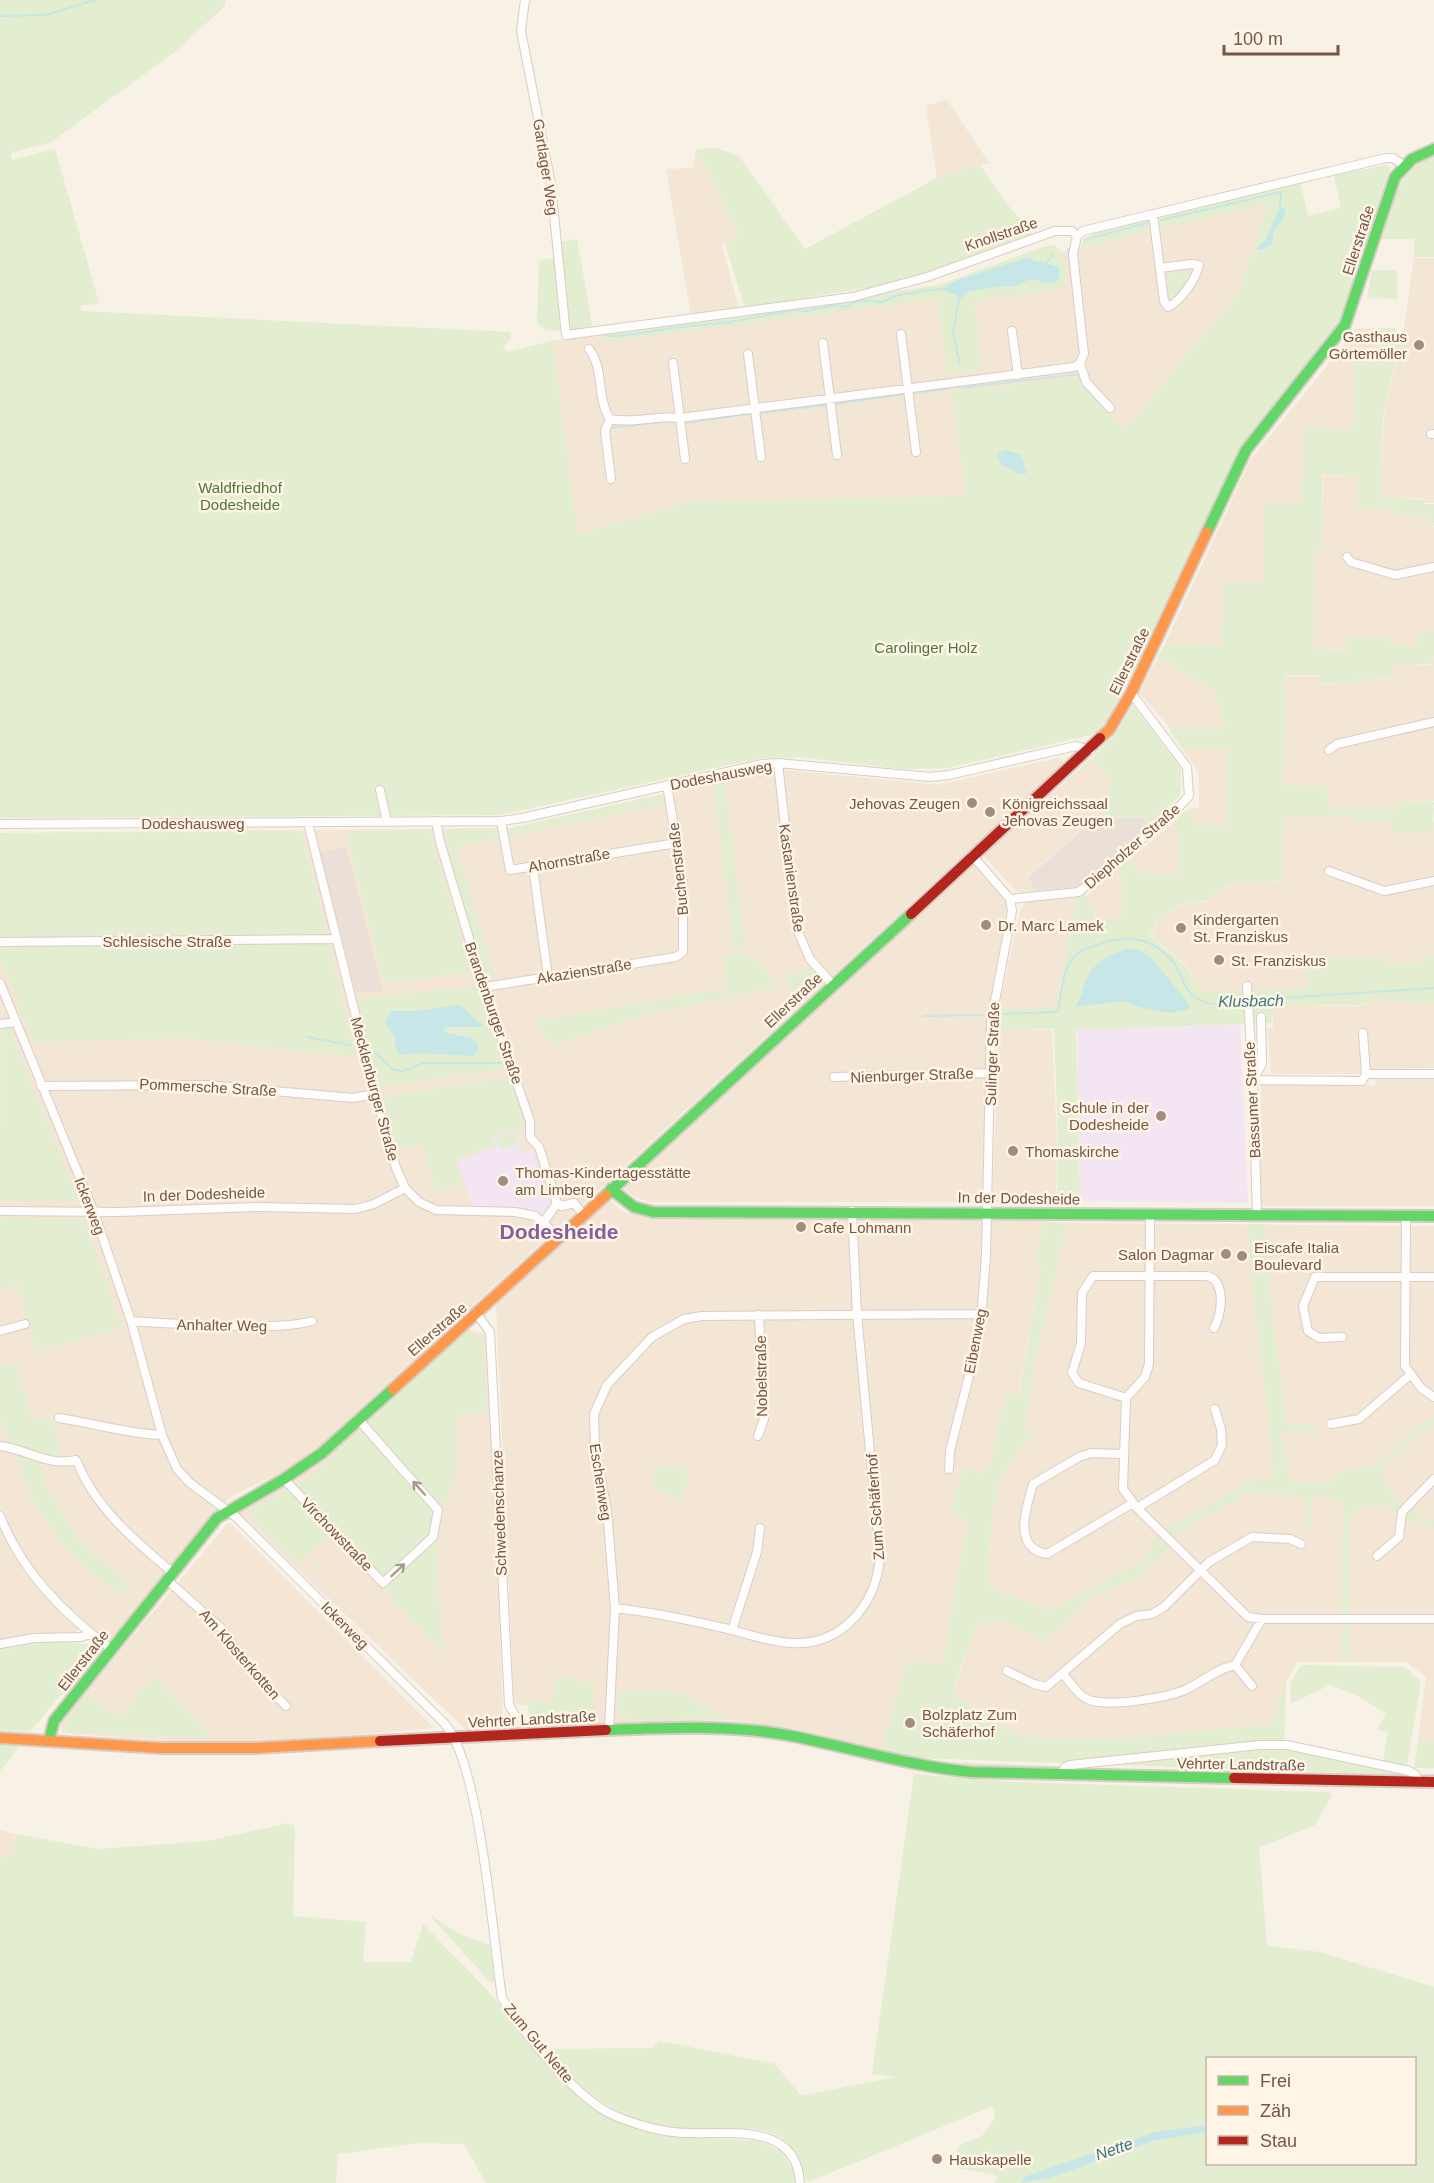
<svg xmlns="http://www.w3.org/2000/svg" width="1434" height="2183" font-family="Arial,sans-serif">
  <rect width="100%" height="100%" fill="#f7f1e6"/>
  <path fill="#f3e6d5" d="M947 100 989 163 937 178 926 106Z
    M696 149 740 238 722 245 739 309 691 315 666 169 693 168Z
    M1300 183 1308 216 1074 510 562 566 527 348 552 341 939 285 1049 245 1056 246 1061 252 1080 248 1084 239 1094 233Z
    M1414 258H1434V503H1425V499L1381 498 1384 416 1397 361H1403L1404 328Z
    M1377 328V359H1354V429L1301 505H1264V582H1224L1221 647 1165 644 1251 459 1345 344 1354 329Z
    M1358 475V508L1392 509 1393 515 1427 516V526L1434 527V632H1418L1417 645H1388V637H1348L1347 649H1313L1314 550H1322L1323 476Z
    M1158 657 1215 690 1225 729 1170 728 1139 693Z
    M1431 658H1434V801L1397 802V809H1327L1283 786 1285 676H1319V684L1357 683 1358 679H1394V665H1431Z
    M1182 748H1227V825H1195L1188 809 1199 808V773Z
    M1058 758 1062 759 1063 764 301 1463 231 1496 110 1639 105 1640 83 1623 77 1631 78 1644 49 1641 0 1650V833L511 828 764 771 787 770 938 785Z
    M1092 758 1111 779 1103 817 1095 818 1029 875 1034 891 1017 892 983 855Z
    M1354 816V821L1392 822 1393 833H1432L1434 820V956H1420V964H1385V957L1308 958V988L1201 992 1186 965 1151 936 1157 921 1179 906 1207 901 1234 883 1283 882V817Z
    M1172 824 1180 839 1178 876 1141 873 1130 859Z
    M972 861 1008 901 988 1018 983 1202H650L633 1196 621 1184Z
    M1121 866 1123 920 1097 921 1086 896Z
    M1077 895 1056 1007 998 1010 1020 911 1027 900Z
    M1373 1001 1434 1003V1068L1365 1069 1358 1074H1271L1267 1028H1273V1005L1360 1006Z
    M999 1030H1052L1057 1141 1056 1202H992Z
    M1376 1078H1434V1206H1261V1085H1375Z
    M608 1200 626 1213 653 1218 1043 1221 1035 1264 1041 1265 1018 1397 1006 1394 991 1462 984 1473 962 1467 951 1514 968 1519 943 1664 886 1740 882 1750 792 1728 729 1720 529 1726 528 1705 514 1704 496 1305Z
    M1067 1223 1434 1226V1741H1418L1426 1677 1407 1662H1297L1286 1682 1271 1725 1113 1739 1055 1740 1018 1735 952 1695 988 1586 991 1517 1001 1479 1015 1453 1030 1440 1024 1429 1034 1366Z
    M463 1328 485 1334 497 1527 503 1729 466 1730 234 1508 282 1485 325 1457Z
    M229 1522 434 1728 260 1743 166 1741 62 1733 60 1722Z
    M0 1830 16 1834 14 1855 0 1858Z"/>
  <path fill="#eae0d7" d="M1096 818H1142L1150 825 1078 887 1034 891 1029 876Z
    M346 847 382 991 356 993 320 853Z"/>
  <path fill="#f3e5f1" d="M1240 1025 1248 1203 1080 1201 1077 1030Z
    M515 1130 523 1152 532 1149 550 1202 542 1214 524 1207 472 1206 457 1160 496 1147 494 1138Z"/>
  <path fill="#e2eecf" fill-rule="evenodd" d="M0 0H226L225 6 176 51 51 142 11 153 12 160 55 149 99 303 80 306 82 311 511 332V339L503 346 507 352 552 341 578 535 686 502 967 496 951 392 1077 378 1125 430 1240 291 1267 204 1158 229 1161 216 1300 183 1308 216 1341 208 1334 175 1387 165 1390 168 1339 322 1238 455 1113 712 1098 732 1092 735 947 768 904 769 798 757 761 758 500 815 0 818Z
    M716 148 739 156 805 249 937 178 980 165 1006 203 1034 235 903 282 748 307 743 303 725 243 740 237 696 149Z
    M1434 157V257H1414V239H1382C1393 205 1396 169 1434 157Z
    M1142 221 1149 231 1081 248C1088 227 1122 226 1142 221Z
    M577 239 593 330 547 331 537 323 539 261 560 257 558 242Z
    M1049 245C1067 248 1064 273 1065 287L975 302 981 370 948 374 937 299 603 342 602 334 939 285Z
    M1372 270H1397V299L1367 298Z
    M1186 271 1190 277 1176 296 1171 298 1168 295 1166 278 1168 274Z
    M1377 328H1396V334H1404L1403 361H1396L1383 417 1381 498 1425 500V504H1434V526H1427V516L1393 515 1392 509 1358 508V475H1322V550H1314L1313 649 1347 650 1348 637H1388V645H1417L1418 632H1434V657L1431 658V664L1394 665V678L1358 679 1357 683H1319V675H1285L1283 785 1327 786 1328 809H1397V802H1434L1432 833H1392V822L1354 821 1353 816 1283 817V881L1233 883 1207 900 1179 905 1156 921 1150 936 1185 966 1201 992 1308 988V957H1385L1386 964H1419L1420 956H1434V1003L1372 1001 1360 1005H1273L1272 1023 1076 1030 1080 1202H1057L1058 1142 1054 1029 999 1030 998 1010 1056 1007 1077 895 1083 889 1097 920H1122L1121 866 1130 859 1141 873 1177 876 1180 839 1172 824 1188 809 1196 825H1227V748H1182L1171 734 1170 728 1225 729 1215 691 1158 657 1165 644 1221 646 1224 582H1264V504H1301L1304 428 1354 429V358L1377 359Z
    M1133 705 1181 768V794L1150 825 1142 818 1103 817 1111 779 1092 758 1115 735Z
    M724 780 745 947 734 949 713 782Z
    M657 796 664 797 666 804 456 847 495 976 485 975 445 839 447 832 453 829 511 828Z
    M429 830 471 972 385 983 346 832Z
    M302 832 356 1057 184 1038 34 1042 0 958V833Z
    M744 953C756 956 773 977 776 988L728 996 723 957Z
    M810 967 822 981 794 1007 786 977Z
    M478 987 506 1069 379 1087 358 998Z
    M723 989 725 998 628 1019 554 1046 534 1021Z
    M1 1028H9L79 1201H0Z
    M509 1077 524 1126 492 1136 495 1145 455 1159 463 1183 437 1192 421 1143 398 1149 383 1097Z
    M514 1132 518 1144 500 1150 496 1139Z
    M0 1218 85 1220 122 1328 37 1351 17 1285 0 1289Z
    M1043 1221 1067 1223 1034 1366 1024 1428 1030 1433V1440C987 1477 990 1534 988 1586L1051 1611 1146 1558 1158 1533 1256 1478H1273C1270 1393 1250 1310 1248 1224H1266L1268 1279 1287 1425H1315L1316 1432H1281L1290 1482 1327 1484 1344 1471 1375 1465 1434 1414V1422L1381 1469C1394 1505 1398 1508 1434 1520V1528L1399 1515 1387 1505 1359 1507 1350 1519V1659H1342L1343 1503 1328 1497H1312L1311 1530 1305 1529V1496L1248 1493 1177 1533 1164 1554 1137 1578 1097 1594 1045 1640 1003 1621 978 1623 961 1664 952 1695 1018 1735 1055 1740 1113 1739 1271 1725 1286 1682 1284 1748 1405 1775 917 1758 882 1750 906 1662 943 1664 968 1519 951 1514 962 1467 984 1473 991 1461 1006 1394 1019 1396 1041 1266 1035 1265Z
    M465 1332 482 1336 487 1413 456 1414V1478L443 1506 436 1543 442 1651 330 1534 298 1564 250 1516 251 1508 288 1491 311 1476Z
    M17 1364 30 1416 53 1422 62 1463 37 1459 50 1494 81 1542 132 1585 121 1597 69 1552 33 1501 0 1417V1367Z
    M685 1464 688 1477 682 1500 654 1489 652 1468Z
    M49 1641 93 1645 98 1650 30 1732 0 1730V1650Z
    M1301 1665 1405 1667 1421 1682 1407 1765 1383 1761 1388 1732 1377 1730 1386 1713 1356 1695 1330 1685 1290 1704 1291 1682Z
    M558 1675 595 1685 593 1712 587 1721 530 1722 529 1701H551Z
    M155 1676 211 1738 65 1731 63 1724 88 1694 118 1718Z
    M619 1690 679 1692 727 1719 631 1720 620 1717 617 1708Z
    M1418 1741H1434V1768H1414Z
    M0 1744 20 1745 0 1771Z
    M948 1762 1062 1766 1057 1771 935 1764Z
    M914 1774 1013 1782 1329 1792 1332 1795 1314 1826 1259 1847 1267 1946 1320 1952 1434 1987V2183H995L998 2178 994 2175 959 2168 955 2162 959 2146 983 2135 995 2118 993 2106 808 2182C802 2171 796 2150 787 2142 761 2118 703 2134 670 2128 613 2118 583 2092 546 2049L653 2048 659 2041 775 2064 801 2096 895 2077 872 2074ZM1208 2058H1414V2164H1208Z
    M288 1823 295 1826 293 1916 366 1922 363 1962H411L423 1924 487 1990 573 2090 601 2112 670 2136 759 2141 781 2151 795 2173V2183H486L464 2144 420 2143 338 2154 336 2183H0V1858L14 1855 16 1834 98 1849 208 1841Z
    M431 1915 459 1934 490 1945 495 1981 492 1984 432 1918Z"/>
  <path fill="#c7e6e8" d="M1280 208H1286L1282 222 1275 228 1271 246 1259 250 1257 248 1266 239Z
    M1026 258 1059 267 1060 276 1057 281 1049 283 1031 279 1014 286 992 287 968 292 959 300 955 294 940 289 955 281Z
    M1005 450 1021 455 1027 473 1019 474 1002 465 997 454Z
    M1131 948 1149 955 1186 1000 1190 1009 1173 1013 1139 1007 1123 1001 1075 1007C1082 998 1081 994 1084 985 1093 961 1108 955 1131 948Z
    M459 1005C469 1009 471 1020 482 1024V1027H447L443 1032 472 1038 478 1044V1051L473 1056 420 1053 399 1055 395 1047 396 1040 385 1022 391 1011H417Z
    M1207 2125V2132L1153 2141 1052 2177 1022 2183 1024 2177 1155 2132Z"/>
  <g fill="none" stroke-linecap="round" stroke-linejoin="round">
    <path stroke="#c7e6e8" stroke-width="2" d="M0 16 45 15 95 0
      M1161 220 1281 192 1280 208
      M1084 240 1147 223
      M1068 249 1073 287
      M1046 264 1053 254
      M959 300 953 332 960 364
      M607 336H621L671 328 724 323 796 310 807 311 836 305 846 307 854 302 865 301 882 302 898 295 940 289
      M960 388 1081 374
      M915 393 949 389
      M836 404 904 394
      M761 413 825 405
      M686 423 749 414
      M611 428 671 421
      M998 1014 1058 1012C1061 995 1062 973 1072 959 1078 951 1087 948 1096 945 1126 934 1153 936 1174 963 1182 973 1184 991 1196 998 1215 1010 1248 1003 1268 999L1434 988
      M924 1016 982 1015
      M307 1037 350 1045
      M374 1052 394 1070 403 1071 424 1063H501
      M1427 1775H1434"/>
    <g stroke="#d8cec5" stroke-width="10">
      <path id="street" d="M525 0 521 31 551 184 566 335 853 297 927 277 1055 231H1072L1077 236
        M1153 214 1164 301 1168 307C1181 301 1196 279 1199 265L1191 264 1160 268
        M1012 331 1018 375
        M901 334 916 452
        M823 343 837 455
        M589 349C605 370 596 398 610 419 633 424 657 415 680 418L1074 367 1080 363 1084 354 1073 254 1077 236 1083 231 1386 158H1393L1402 164
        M748 354 761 457
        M673 363 685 459
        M1080 363 1086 382 1110 408
        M610 419 605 431 611 479
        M1431 434H1434
        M1347 557 1351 562 1395 575 1434 567
        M1329 750 1337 744 1434 722
        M778 763 796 927 810 959 832 984
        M380 790 387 822
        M436 821 440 842 482 982 530 1121V1137L539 1147 557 1203
        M501 821 510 870 677 843
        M308 823 375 1094 396 1168 405 1188 419 1202 436 1210 515 1212 535 1216 559 1237
        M0 824 501 821 522 818 762 764 778 763 930 777 949 775 1076 746 1091 750
        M972 855 1010 899
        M533 867 548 977
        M1329 871 1384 891 1434 881
        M1010 899 1079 892 1174 812 1189 796 1187 767 1131 693
        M0 942 335 939
        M0 983 94 1212 131 1321 162 1435 177 1469 190 1483 236 1517 444 1723C480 1762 493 1938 502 1998 523 2033 572 2092 607 2112 625 2121 653 2130 673 2132 718 2138 796 2116 800 2183
        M1247 986 1253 1080 1257 1215
        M484 987 676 957 683 952V883L667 785
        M1261 1017 1262 1064 1253 1080 1362 1081 1366 1074H1434
        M0 1024 16 1022
        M1363 1033 1366 1074
        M834 1077 990 1073
        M41 1086 207 1085 353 1098 375 1094
        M557 1203 562 1206 574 1203 584 1215
        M0 1211 119 1212 257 1207 356 1209 374 1204 405 1188
        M1150 1214 1149 1364 1145 1377 1126 1398 1123 1489 1137 1508 1248 1617 1262 1619H1434
        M1406 1216 1405 1366 1421 1388 1434 1397
        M544 1222 557 1203
        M477 1314 490 1332 509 1705 515 1715
        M131 1321C169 1324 205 1325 243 1326 266 1326 290 1327 312 1321
        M0 1331 25 1324
        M1342 1337 1319 1338 1308 1331 1303 1306 1315 1277H1434
        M1126 1398 1079 1383 1072 1373 1081 1343 1082 1293 1093 1276H1207L1214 1279C1225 1291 1221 1315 1214 1328
        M59 1418C93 1423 128 1434 162 1435
        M1331 1424 1359 1419 1410 1375
        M758 1436 764 1419 759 1315
        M0 1446C27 1449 48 1467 76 1460 96 1509 133 1539 173 1573
        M1122 1454 1091 1453 1079 1457 1033 1484C1026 1508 1012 1548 1047 1554L1133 1503
        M949 1469 950 1451 980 1332 986 1256 991 1022 1012 911 1010 899
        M284 1479 383 1583 433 1537 438 1510 358 1419
        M1137 1508 1215 1460 1222 1445 1221 1429 1215 1409
        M0 1516C22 1572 63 1613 111 1649
        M1377 1556 1399 1537 1402 1512 1434 1479
        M167 1580 221 1628 250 1670 286 1706
        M615 1608C650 1612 685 1619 719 1627 743 1632 767 1642 791 1643 843 1646 876 1604 880 1557L857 1314 852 1211
        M732 1630 757 1552 760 1528
        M0 1644 34 1638 81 1637 91 1634
        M1235 1665 1252 1686
        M1007 1671 1034 1684 1046 1687 1120 1624 1136 1616 1152 1614 1164 1607 1209 1562 1252 1537 1290 1539 1301 1544
        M1063 1674C1071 1683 1080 1699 1093 1701 1115 1706 1165 1698 1185 1690 1202 1682 1216 1669 1235 1665L1262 1619
        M609 1730 615 1608 607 1510 595 1448 594 1414 607 1385 652 1337 684 1319 702 1316 981 1314
        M1062 1775 1065 1767 1070 1765 1260 1745H1287L1409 1771 1416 1775 1419 1782"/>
    </g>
    <g stroke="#d7ccc3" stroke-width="14">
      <path id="fast" d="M1207 532 1246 450 1345 325 1395 177 1412 159 1434 149
        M611 1189 634 1207 653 1212 1434 1216
        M606 1195 911 914
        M606 1730C668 1728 731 1724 792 1736 852 1748 910 1766 971 1772L1234 1778
        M49 1740 54 1721 217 1518 284 1479 322 1453 393 1389"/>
    </g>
    <g stroke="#d7ccc3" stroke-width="14">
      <path id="slow" d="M1100 738 1109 730 1131 693 1207 532
        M393 1389 606 1195
        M0 1738 160 1748H256L380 1741"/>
    </g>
    <g stroke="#d7ccc3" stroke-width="14">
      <path id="jam" d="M911 914 1100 738
        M380 1741 606 1730
        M1234 1778 1434 1782"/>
    </g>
    <use href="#street" stroke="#fefdfb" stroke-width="8"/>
    <use href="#fast" stroke="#63d668" stroke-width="10"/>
    <use href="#slow" stroke="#ff974d" stroke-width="10"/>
    <use href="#jam" stroke="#b3261e" stroke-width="10"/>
  </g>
  <defs><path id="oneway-shaft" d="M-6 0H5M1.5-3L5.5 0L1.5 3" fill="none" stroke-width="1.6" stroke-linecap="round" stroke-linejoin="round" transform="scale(1.5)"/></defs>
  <g stroke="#ac998e">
    <use href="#oneway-shaft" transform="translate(419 1488) rotate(-132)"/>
    <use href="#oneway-shaft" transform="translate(398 1570) rotate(-43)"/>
  </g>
  <g fill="#a38c7d" stroke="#fff5e7" stroke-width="2">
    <circle cx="1419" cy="345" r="6"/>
    <circle cx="972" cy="803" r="6"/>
    <circle cx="990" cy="812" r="6"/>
    <circle cx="986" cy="925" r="6"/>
    <circle cx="1181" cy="928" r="6"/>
    <circle cx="1219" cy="960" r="6"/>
    <circle cx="1161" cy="1116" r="6"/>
    <circle cx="1013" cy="1151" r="6"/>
    <circle cx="503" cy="1181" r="6"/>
    <circle cx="801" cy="1227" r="6"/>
    <circle cx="1226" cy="1254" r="6"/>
    <circle cx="1242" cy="1256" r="6"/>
    <circle cx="910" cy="1723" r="6"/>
    <circle cx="937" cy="2159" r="6"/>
  </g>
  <g text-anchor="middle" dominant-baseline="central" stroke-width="5" stroke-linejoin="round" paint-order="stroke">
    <g font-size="15" fill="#765645" stroke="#fff5e7">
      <text transform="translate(546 167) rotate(81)">Gartlager Weg</text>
      <text transform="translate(1001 234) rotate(-19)">Knollstraße</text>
      <text transform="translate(1358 240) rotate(-72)">Ellerstraße</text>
      <text transform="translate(1129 661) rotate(-64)">Ellerstraße</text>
      <text transform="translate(721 775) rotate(-11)">Dodeshausweg</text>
      <text x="193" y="823">Dodeshausweg</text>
      <text transform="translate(1132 846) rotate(-41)">Diepholzer Straße</text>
      <text transform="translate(569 860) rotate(-10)">Ahornstraße</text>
      <text transform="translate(678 869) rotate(-96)">Buchenstraße</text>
      <text transform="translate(792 878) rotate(82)">Kastanienstraße</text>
      <text x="167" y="941">Schlesische Straße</text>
      <text transform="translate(584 971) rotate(-9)">Akazienstraße</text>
      <text transform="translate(793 1000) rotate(-43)">Ellerstraße</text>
      <text transform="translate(494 1013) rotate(71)">Brandenburger Straße</text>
      <text transform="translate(992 1054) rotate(-88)">Sulinger Straße</text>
      <text transform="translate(912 1075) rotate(-2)">Nienburger Straße</text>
      <text transform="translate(208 1087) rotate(3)">Pommersche Straße</text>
      <text transform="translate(375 1089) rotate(75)">Mecklenburger Straße</text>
      <text transform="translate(1252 1100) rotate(-93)">Bassumer Straße</text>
      <text transform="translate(204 1194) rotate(-2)">In der Dodesheide</text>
      <text transform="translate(1019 1198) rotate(1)">In der Dodesheide</text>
      <text transform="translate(90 1206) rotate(69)">Ickerweg</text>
      <text transform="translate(222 1325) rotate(1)">Anhalter Weg</text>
      <text transform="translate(437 1329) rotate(-41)">Ellerstraße</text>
      <text transform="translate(975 1341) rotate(-79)">Eibenweg</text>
      <text transform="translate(761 1376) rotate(-91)">Nobelstraße</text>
      <text transform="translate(601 1482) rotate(81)">Eschenweg</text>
      <text transform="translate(875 1507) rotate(-94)">Zum Schäferhof</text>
      <text transform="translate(499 1513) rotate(-92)">Schwedenschanze</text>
      <text transform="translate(337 1534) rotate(46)">Virchowstraße</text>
      <text transform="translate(345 1625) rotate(45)">Ickerweg</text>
      <text transform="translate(240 1654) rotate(49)">Am Klosterkotten</text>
      <text transform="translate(83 1660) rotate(-52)">Ellerstraße</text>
      <text transform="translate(532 1719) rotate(-3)">Vehrter Landstraße</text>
      <text transform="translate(1241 1764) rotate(1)">Vehrter Landstraße</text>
      <text transform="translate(539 2043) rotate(50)">Zum Gut Nette</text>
    </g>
    <g font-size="15" fill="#765645" stroke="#fff5e7" text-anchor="start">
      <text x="1407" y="336" text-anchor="end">Gasthaus<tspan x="1407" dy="17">Görtemöller</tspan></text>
      <text x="960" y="803" text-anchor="end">Jehovas Zeugen</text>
      <text x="1002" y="803">Königreichssaal<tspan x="1002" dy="17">Jehovas Zeugen</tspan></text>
      <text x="1193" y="919">Kindergarten<tspan x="1193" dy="17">St. Franziskus</tspan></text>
      <text x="998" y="925">Dr. Marc Lamek</text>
      <text x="1231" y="960">St. Franziskus</text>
      <text x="1149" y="1107" text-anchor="end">Schule in der<tspan x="1149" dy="17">Dodesheide</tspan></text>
      <text x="1025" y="1151">Thomaskirche</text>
      <text x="515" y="1172">Thomas-Kindertagesstätte<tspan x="515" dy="17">am Limberg</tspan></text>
      <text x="813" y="1227">Cafe Lohmann</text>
      <text x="1254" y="1247">Eiscafe Italia<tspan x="1254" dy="17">Boulevard</tspan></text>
      <text x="1214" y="1254" text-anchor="end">Salon Dagmar</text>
      <text x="922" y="1714">Bolzplatz Zum<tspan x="922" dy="17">Schäferhof</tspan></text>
      <text x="949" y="2159">Hauskapelle</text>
    </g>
    <g font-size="15" fill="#4c773a" stroke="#fff5e7">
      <text x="240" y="487">Waldfriedhof<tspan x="240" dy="17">Dodesheide</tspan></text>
      <text x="926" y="647">Carolinger Holz</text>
    </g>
    <g font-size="16" font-style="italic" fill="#3b7984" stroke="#fff5e7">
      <text transform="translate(1251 1001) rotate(-1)">Klusbach</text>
      <text transform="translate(1114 2149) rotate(-19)">Nette</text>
    </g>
    <g font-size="21" font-weight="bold" fill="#86609a" stroke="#fff5e7">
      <text x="559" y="1231">Dodesheide</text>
    </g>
  </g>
  <rect x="1206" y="2057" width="210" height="108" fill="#fff5e7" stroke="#c8b5a6" stroke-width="1.5"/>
  <rect x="1218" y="2076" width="30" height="9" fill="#63d668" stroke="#c8b5a6" stroke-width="1.5"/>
  <text x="1260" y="2087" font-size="18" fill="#765645">Frei</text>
  <rect x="1218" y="2106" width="30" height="9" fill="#ff974d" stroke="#c8b5a6" stroke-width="1.5"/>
  <text x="1260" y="2117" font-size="18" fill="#765645">Zäh</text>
  <rect x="1218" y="2136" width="30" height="9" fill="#b3261e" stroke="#c8b5a6" stroke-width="1.5"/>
  <text x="1260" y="2147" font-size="18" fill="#765645">Stau</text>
  <path d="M1224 45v9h114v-9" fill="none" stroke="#765645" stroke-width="3"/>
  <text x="1233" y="45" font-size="18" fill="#765645" stroke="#fff5e7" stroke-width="4.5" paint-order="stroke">100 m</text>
</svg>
